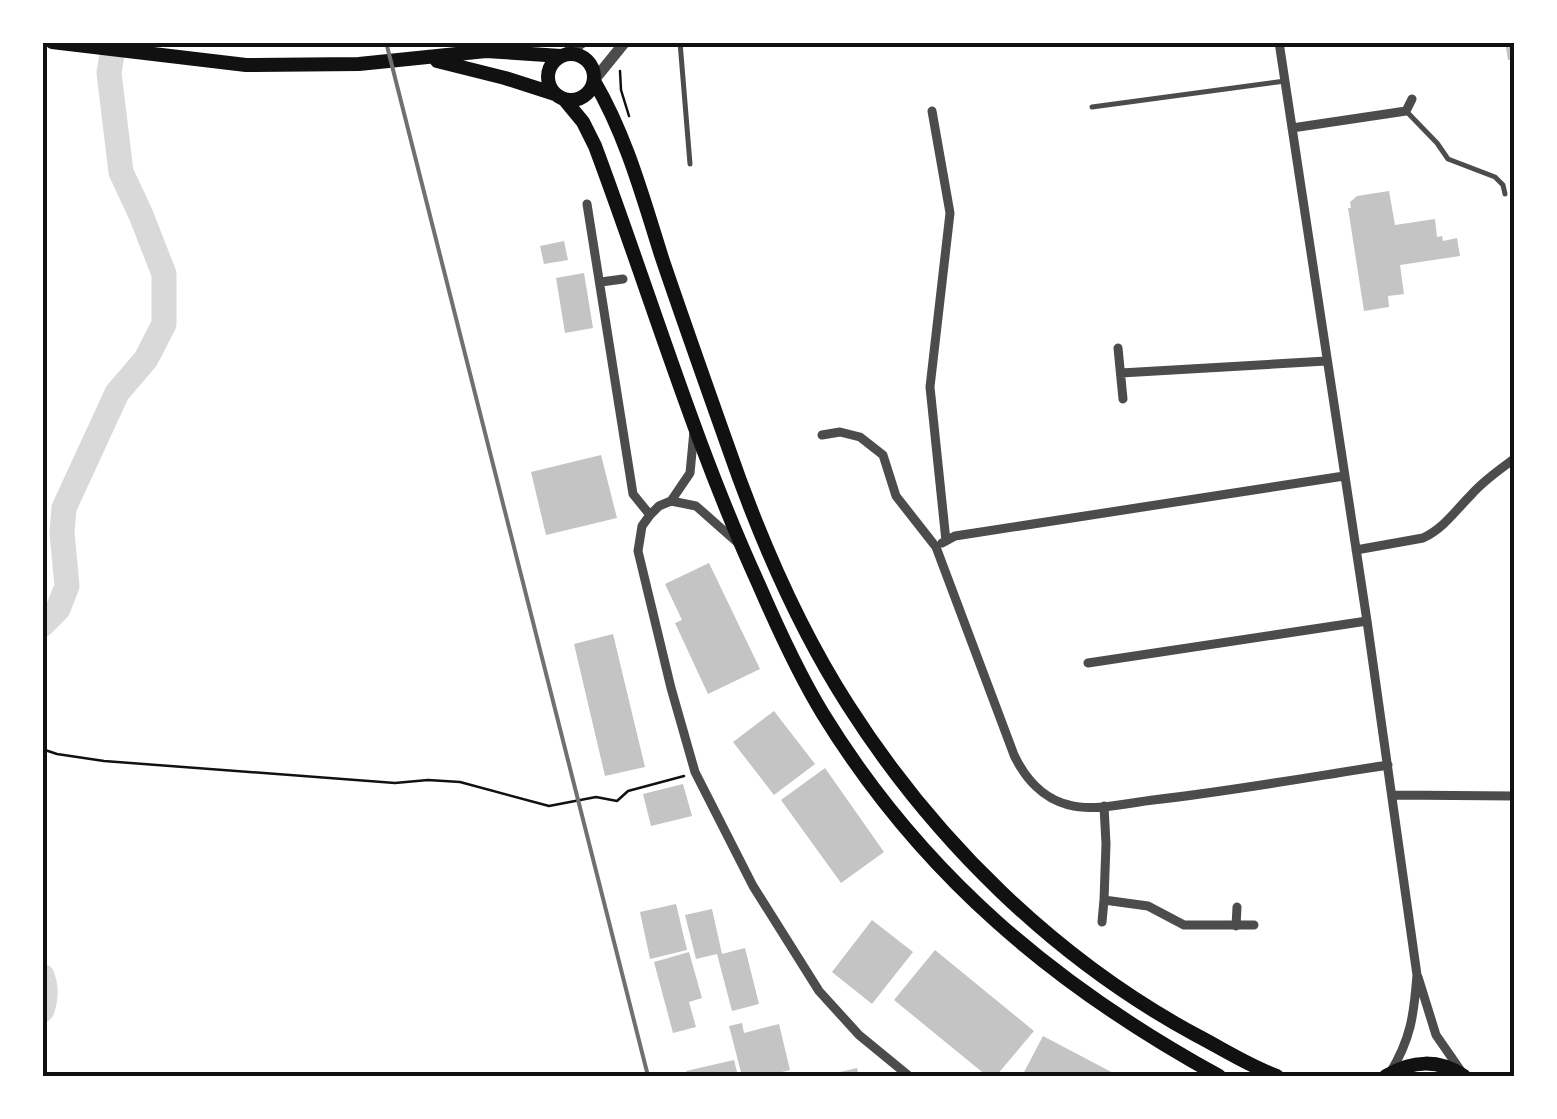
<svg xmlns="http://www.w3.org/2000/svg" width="1557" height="1119" font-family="Barlow,sans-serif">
  <rect width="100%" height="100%" fill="#fff"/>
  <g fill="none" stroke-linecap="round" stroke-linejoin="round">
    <path stroke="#d9d9d9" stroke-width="25" d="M42 625 58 609 67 586 62 533 64 508 117 393 146 359 164 324V274L141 215 121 172 109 73 114 42
      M42 976C47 988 46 998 42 1010"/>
  </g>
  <path fill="#c4c4c4" d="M1505 42H1514V59L1508 60Z
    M1389 191 1395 225 1435 219 1437 237 1442 236 1443 241 1457 238 1460 256 1400 265 1404 294 1388 296 1389 307 1364 311 1348 208H1351L1350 202 1357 196Z
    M564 241 568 260 544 264 540 246Z
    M584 273 593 328 565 333 556 278Z
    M601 455 617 518 546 535 531 472Z
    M709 563 760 669 708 694 675 623 682 620 665 584Z
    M613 634 645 767 605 776 574 644Z
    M774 711 815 764 774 795 733 742Z
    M825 768 884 852 841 883 781 800Z
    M683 784 692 816 651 826 643 794Z
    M676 904 687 950 650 959 640 912Z
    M712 909 722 954 745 948 759 1004 732 1011 717 954 696 959 685 915Z
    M872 920 913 952 872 1004 832 972Z
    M935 950 1034 1031 996 1076H987L894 1000Z
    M689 952 702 998 689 1002 696 1027 673 1033 654 962Z
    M742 1023 744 1033 779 1024 790 1070 766 1076H742L729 1026Z
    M1043 1036 1119 1076H1022Z
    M734 1060 738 1076H688L686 1071Z
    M857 1068 859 1076H827V1075Z"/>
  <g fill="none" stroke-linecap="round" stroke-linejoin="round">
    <path stroke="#111" stroke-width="2.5" d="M620 71 621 90 629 116
      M42 749 57 754 104 761 395 783 428 780 460 782 549 806 596 797 617 801 628 791 684 776"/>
    <path stroke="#4c4c4c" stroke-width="5" d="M680 42 690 164
      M1092 107 1285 81
      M1406 111 1437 143 1448 159 1495 177 1503 185 1505 194"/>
    <path stroke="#4c4c4c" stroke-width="9" d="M1279 42 1367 621 1417 975C1414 1014 1411 1039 1390 1073
      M932 111 950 213 930 387 946 541
      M1292 128 1406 111 1412 99
      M587 204 633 494 650 515 642 526 638 551 671 688 695 772 753 886 819 991 859 1035 909 1076
      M601 282 623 279
      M1118 348 1123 399
      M1121 373 1326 361
      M822 435 840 432 860 437 883 455 896 496 936 547 1014 755C1025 778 1043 799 1069 805 1094 812 1127 803 1153 800 1232 791 1310 777 1388 765
      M671 501 696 506 739 544
      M650 515 659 506 671 501 690 473 694 431
      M942 543 955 536 1344 476
      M1356 550 1423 538C1444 528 1455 511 1471 495 1483 481 1499 470 1514 459
      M1088 663 1367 621
      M1393 795 1514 796
      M1104 806 1106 844 1104 900 1148 906 1184 925H1254
      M1102 922 1104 900
      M1236 926 1237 907
      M1418 977 1436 1035 1461 1071"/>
    <path stroke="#4c4c4c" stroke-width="11" d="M565 54 583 42
      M595 79 625 42"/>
    <path stroke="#111" stroke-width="14" d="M52 42 246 65 359 64 486 51 561 56
      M548 77a23 23 0 1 1 46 0a23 23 0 1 1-46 0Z
      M437 61 505 78 555 94
      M594 81C626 135 643 198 662 258 683 320 705 382 727 444 758 534 796 624 848 705 934 840 1055 959 1196 1035 1223 1049 1249 1066 1277 1076
      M564 99 583 122 595 146C650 293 694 443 759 585 778 629 798 673 823 714 922 875 1055 986 1219 1076
      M1386 1076C1412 1060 1439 1059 1464 1076"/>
    <path stroke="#707070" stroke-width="4" d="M386 42 648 1076"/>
  </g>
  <rect width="1557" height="1119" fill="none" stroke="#ffffff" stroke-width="90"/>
  <rect x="45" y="45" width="1467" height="1029" fill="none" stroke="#111" stroke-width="4"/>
</svg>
